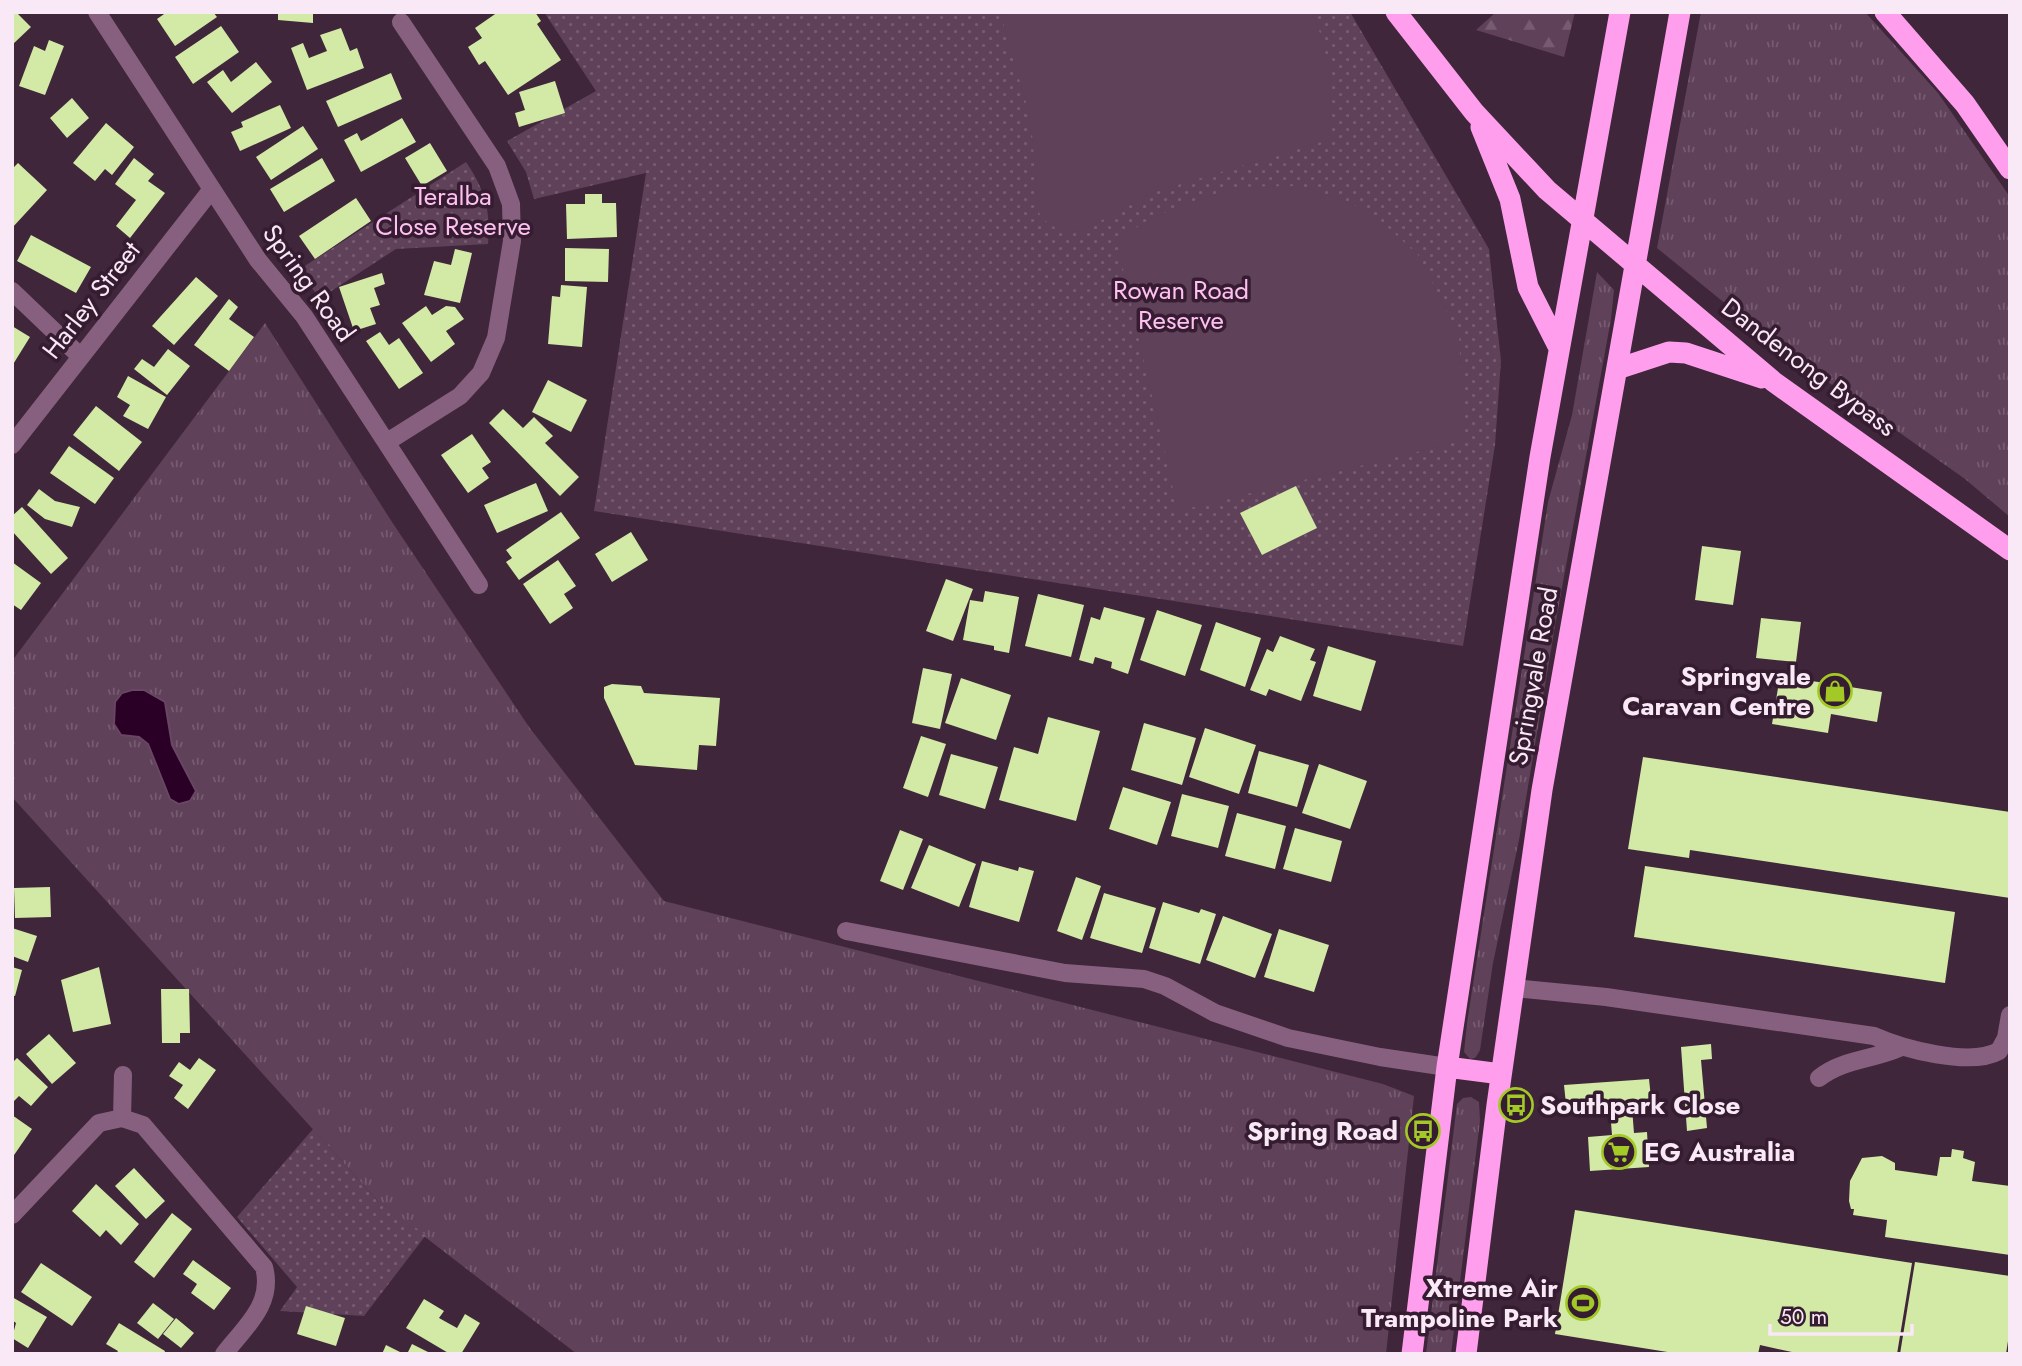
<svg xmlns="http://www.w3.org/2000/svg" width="2022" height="1366" font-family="Jost,sans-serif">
  <defs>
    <pattern id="grass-tufts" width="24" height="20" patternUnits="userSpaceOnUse" patternTransform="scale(1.75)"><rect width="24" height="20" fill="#5f4159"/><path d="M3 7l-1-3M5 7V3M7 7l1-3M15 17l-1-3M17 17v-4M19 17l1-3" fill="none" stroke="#775c71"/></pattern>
    <pattern id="forest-firs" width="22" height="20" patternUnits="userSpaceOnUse" patternTransform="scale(1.75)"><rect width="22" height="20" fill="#5f4159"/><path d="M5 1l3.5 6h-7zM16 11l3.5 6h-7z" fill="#775c71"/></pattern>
    <pattern id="park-dots" width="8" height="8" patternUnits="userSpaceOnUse" patternTransform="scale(1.75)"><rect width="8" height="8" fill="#5f4159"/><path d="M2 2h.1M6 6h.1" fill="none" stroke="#775c71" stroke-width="1.8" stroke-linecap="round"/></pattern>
  </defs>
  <rect width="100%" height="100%" fill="#3f263a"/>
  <path fill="url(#grass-tufts)" d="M1701 12H1865L1938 93 2010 197V517L1965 479 1780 348 1657 248Z
    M1597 272 1614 290 1611 319 1555 626 1519 840 1493 963 1480 1050 1476 1057 1470 1059 1464 1052 1467 1023 1548 502 1572 415Z
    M265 323 392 522 529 727 664 901 1383 1084 1414 1096 1386 1354H577L377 1200 12 797V661Z
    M1471 1097 1479 1102 1480 1121 1451 1354H1426L1457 1104 1463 1098Z"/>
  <path fill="url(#forest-firs)" d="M1496 12H1575L1564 57 1476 30Z"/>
  <path fill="url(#park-dots)" d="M544 12H1350L1489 249 1501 361 1495 445 1463 646 594 511 646 173 534 199 526 172 507 141 596 91Z
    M466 162C485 190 491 211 488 244L396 249 319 299 300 269Z
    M313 1129 377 1200 426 1235 364 1316 280 1311 297 1287 237 1217Z"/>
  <path fill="#5f4159" d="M1000 12H1311C1332 53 1332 96 1328 140L1157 191 1085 229 1075 232 1057 229 1043 219 1038 211 1031 120Z
    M1301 186 1370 211 1418 255 1459 335 1465 440 1178 511 1116 238 1176 207 1238 187Z"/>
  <path fill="#2b0026" stroke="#694664" stroke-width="2" d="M132 690H144L165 702 172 745 196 791 190 801 179 804 170 799 148 744 139 737 121 735 114 724 115 702 122 693Z"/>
  <path fill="#d3e9a6" d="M12 12H20L18 14 31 27 12 45Z
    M167 12H213L217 17 175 46 157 19Z
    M278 12H313V23L278 20Z
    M498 12H535L541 21 537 24 561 60 508 95 485 61 479 65 468 47 482 38 475 28Z
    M221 26 239 52 193 84 175 57Z
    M341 28 350 51 357 48 364 68 307 90 291 48 303 43 309 58 327 51 320 35Z
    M49 40 64 46 45 95 19 86 34 46 45 51Z
    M256 62 272 82 232 113 207 82 223 70 231 82Z
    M391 73 402 99 338 127 326 101Z
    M555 81 565 113 519 127 515 113 525 110 519 92Z
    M72 98 89 118 67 138 50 118Z
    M280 105 291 128 240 151 231 132 243 127 241 122Z
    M402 118 416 142 361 172 344 140 357 133 361 141Z
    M106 123 134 147 112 175 105 169 95 181 73 163Z
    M303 126 318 149 271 180 256 157Z
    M430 143 447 171 422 186 405 158Z
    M134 158 154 174 148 181 165 193 130 238 116 226 136 200 115 184Z
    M322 158 335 181 284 212 270 189Z
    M18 163 47 190 12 228V169Z
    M585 194H602V203H616L617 237 567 239 566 204H585Z
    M356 198 371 221 315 259 299 236Z
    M31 235 91 267 76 293 17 261Z
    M565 248 609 249 608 282 565 281Z
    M455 249 472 253 460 303 424 295 434 261 451 265Z
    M382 273 385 284 374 288 380 305 370 308 376 324 354 331 339 287Z
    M196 277 218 296 174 345 152 326Z
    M561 285 587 287 582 347 548 344 552 296 560 297Z
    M229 299 238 307 229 319 254 337 229 371 194 345Z
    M426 306 432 315 446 306 455 307 464 319 446 331 455 344 431 362 402 323Z
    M12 326 30 337 12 366Z
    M380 332 389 345 399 338 423 373 399 389 366 341Z
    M168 349 190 366 167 395 134 369 142 359 154 367Z
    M128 376 166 397 148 429 123 416 130 405 117 397Z
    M548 380 587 400 571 432 532 412Z
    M96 406 142 442 119 471 73 435Z
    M503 409 523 428 534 417 553 436 545 443 579 477 560 496 489 423Z
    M472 434 491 462 482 468 489 478 468 493 441 455Z
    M69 446 114 478 95 504 50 473Z
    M536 483 548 511 497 533 484 505Z
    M1296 486 1317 528 1262 555 1240 513Z
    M39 489 55 501 80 507 72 527 45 519 27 505Z
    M22 507 68 558 51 574 12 531V516Z
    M561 512 580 538 519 580 506 562 512 558 506 550Z
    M631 532 648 560 612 582 595 554Z
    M1702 546 1741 551 1733 605 1695 600Z
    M558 560 576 586 564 594 573 608 550 624 523 584Z
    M12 562 41 583 21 610 12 604Z
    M946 579 973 589 953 641 926 631Z
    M985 591 1019 597 1009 653 994 650V646L963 640 970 600 983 602Z
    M1038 594 1084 605 1071 657 1025 646Z
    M1104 607 1145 618 1128 674 1111 668 1112 662 1095 657 1093 664 1079 660 1091 617 1100 620Z
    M1157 610 1202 625 1185 676 1140 660Z
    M1761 618 1801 622 1796 662 1756 658Z
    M1216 622 1261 638 1245 687 1200 670Z
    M1280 636 1315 649 1310 660 1316 662 1301 701 1269 689 1266 696 1250 690 1267 649 1273 652Z
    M1328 646 1376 661 1361 711 1313 696Z
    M923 668 952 674 940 729 912 723Z
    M1780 676 1882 692 1877 722 1831 714 1828 733 1772 724Z
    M961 678 1011 695 996 740 945 723Z
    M612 684 641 686 644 693 720 698 716 746 699 745 697 770 635 765 604 698V687Z
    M1048 717 1100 731 1076 821 999 800 1014 747 1038 754Z
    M1144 723 1196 738 1182 785 1131 770Z
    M1205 728 1256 745 1239 794 1189 777Z
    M921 736 946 744 928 797 903 788Z
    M1259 751 1309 765 1297 807 1248 793Z
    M951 754 998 767 985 809 939 795Z
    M1643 757 2010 812V898L1690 850 1689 858 1628 849Z
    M1319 764 1367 781 1350 829 1302 813Z
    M1123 787 1171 802 1157 845 1109 829Z
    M1182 794 1229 806 1218 848 1171 836Z
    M1237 813 1286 826 1275 869 1225 856Z
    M1295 828 1342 841 1331 882 1283 869Z
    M900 830 923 839 903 890 880 881Z
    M929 845 976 864 959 907 911 888Z
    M982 861 1018 871 1019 867 1034 871 1019 922 969 907Z
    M1645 866 1955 912 1945 983 1634 937Z
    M1076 877 1101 886 1082 940 1057 931Z
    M50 887 51 917 15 918 14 888Z
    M1104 893 1156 908 1142 953 1090 938Z
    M1163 902 1199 913 1201 909 1216 914 1200 964 1149 948Z
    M1223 916 1272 934 1255 978 1206 960Z
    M12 928 37 936 28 962 12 956Z
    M1279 929 1329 945 1314 992 1264 977Z
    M12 967 22 970 15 996 12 995Z
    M99 967 111 1024 73 1032 61 980Z
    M161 989H189L190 1033H180V1043H162Z
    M49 1034 76 1063 52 1084 26 1054Z
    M1711 1044 1712 1059 1701 1060 1707 1128 1687 1131 1681 1047Z
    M17 1058 48 1087 31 1106 19 1096 12 1103V1063Z
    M199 1058 216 1070 188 1109 174 1098 183 1085 169 1076 179 1062 190 1070Z
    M1649 1079 1652 1107 1632 1108 1634 1133 1647 1132 1649 1167 1590 1171 1588 1137 1612 1135 1610 1110 1567 1114 1564 1085Z
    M12 1115 32 1129 12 1158Z
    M1952 1149 1964 1151 1963 1158 1975 1162 1972 1181 2010 1186V1255L1885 1237 1887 1220 1853 1215 1854 1209H1851L1849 1201 1850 1181 1862 1158 1882 1156 1895 1163V1170L1937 1176 1940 1157H1951Z
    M134 1168 165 1201 146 1219 115 1186Z
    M96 1184 139 1224 121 1245 106 1230 100 1237 72 1211Z
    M1575 1210 1912 1263 1897 1354H1801L1760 1345 1758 1354H1680L1555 1334Z
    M172 1213 192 1229 154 1278 134 1262Z
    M193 1260 231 1288 214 1310 191 1293 197 1284 183 1274Z
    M1915 1262 2010 1276V1328L2006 1354H1900Z
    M41 1263 92 1297 72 1326 21 1292Z
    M12 1297 47 1317 28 1348 12 1338 16 1323 12 1320Z
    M424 1299 444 1311 439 1318 457 1328 465 1314 480 1323 461 1354H450L406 1328Z
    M153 1303 174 1319 158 1339 137 1323Z
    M306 1306 345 1318 336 1346 297 1334Z
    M176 1318 194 1333 181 1348 163 1334Z
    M119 1323 165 1351 164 1354H116L118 1351 106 1344Z
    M412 1344 432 1354H407Z
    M386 1345 404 1354H382Z"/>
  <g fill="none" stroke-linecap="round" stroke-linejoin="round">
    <path stroke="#87607f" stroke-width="18" d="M97 12 258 260 304 316 479 585
      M12 291 80 356
      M387 442 460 396 481 373 496 338 512 241 511 204 497 166 401 22
      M12 445 212 189
      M846 931 1065 973 1144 979 1165 986 1215 1013 1288 1038 1380 1057 1447 1067
      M1514 988 1606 997 1874 1036C1903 1049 1970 1067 1999 1051L2006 1038 2010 1015
      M1819 1078C1843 1059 1872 1060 1899 1048
      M122 1118 123 1075
      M12 1215 99 1123 122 1118 143 1125 264 1267C274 1304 245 1327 224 1354"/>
    <path stroke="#ff9eed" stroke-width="21" d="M1396 12 1474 112 1547 190 1774 382 2010 550
      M1885 12 1965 104 2010 169
      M1481 127 1510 199 1528 287 1559 348
      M1617 369 1669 352 1686 353 1762 378
      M1447 1067 1501 1074
      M1412 1354 1447 1067 1540 457 1620 12
      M1466 1354 1497 1105 1542 790 1680 12"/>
  </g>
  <defs>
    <g id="shop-ring" transform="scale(1.75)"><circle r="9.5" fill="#351c30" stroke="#a3c927" stroke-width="1.5"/><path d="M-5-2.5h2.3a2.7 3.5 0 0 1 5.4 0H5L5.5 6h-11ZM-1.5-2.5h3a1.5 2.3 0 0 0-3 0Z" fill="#a3c927"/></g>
    <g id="bus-ring" transform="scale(1.75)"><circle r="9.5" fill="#351c30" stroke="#a3c927" stroke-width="1.5"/><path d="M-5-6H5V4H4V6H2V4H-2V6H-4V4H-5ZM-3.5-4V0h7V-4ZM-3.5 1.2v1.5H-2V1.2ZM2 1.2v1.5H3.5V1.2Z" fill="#a3c927"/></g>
    <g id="supermarket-ring" transform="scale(1.75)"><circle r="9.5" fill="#351c30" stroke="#a3c927" stroke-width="1.5"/><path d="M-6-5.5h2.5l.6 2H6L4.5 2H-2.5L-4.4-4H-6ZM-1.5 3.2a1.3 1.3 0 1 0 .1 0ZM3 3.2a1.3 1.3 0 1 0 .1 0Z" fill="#a3c927"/></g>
    <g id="stadium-ring" transform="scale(1.75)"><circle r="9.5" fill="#351c30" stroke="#a3c927" stroke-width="1.5"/><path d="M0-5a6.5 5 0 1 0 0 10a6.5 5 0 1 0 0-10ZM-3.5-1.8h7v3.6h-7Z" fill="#a3c927"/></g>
  </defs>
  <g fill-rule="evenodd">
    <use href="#shop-ring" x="1835" y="691"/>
    <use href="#bus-ring" x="1516" y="1105"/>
    <use href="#bus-ring" x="1423" y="1131"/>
    <use href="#supermarket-ring" x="1619" y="1152"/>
    <use href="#stadium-ring" x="1583" y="1303"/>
  </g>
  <g text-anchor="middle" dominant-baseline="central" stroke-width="7" stroke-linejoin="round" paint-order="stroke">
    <g font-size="26" fill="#febff1" stroke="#351c30">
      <text x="453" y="196">Teralba<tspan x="453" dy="30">Close Reserve</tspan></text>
      <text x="1181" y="290">Rowan Road<tspan x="1181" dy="30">Reserve</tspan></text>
    </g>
    <g font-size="26" fill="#f9e8f5" stroke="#351c30">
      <text transform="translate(309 283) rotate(54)">Spring Road</text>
      <text transform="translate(91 300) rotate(-52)">Harley Street</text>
      <text transform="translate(1809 367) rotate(37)">Dandenong Bypass</text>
      <text transform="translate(1533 676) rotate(-80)">Springvale Road</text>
    </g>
    <g font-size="26" font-weight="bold" fill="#f9e8f5" stroke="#351c30" text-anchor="end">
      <text x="1811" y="676">Springvale<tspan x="1811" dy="30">Caravan Centre</tspan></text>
      <text x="1540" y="1105" text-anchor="start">Southpark Close</text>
      <text x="1398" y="1131">Spring Road</text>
      <text x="1644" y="1152" text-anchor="start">EG Australia</text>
      <text x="1558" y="1288">Xtreme Air<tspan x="1558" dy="30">Trampoline Park</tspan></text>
    </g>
  </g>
  <rect width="2022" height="1366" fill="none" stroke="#f9e8f5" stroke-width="28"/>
  <path d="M1770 1324v10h142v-10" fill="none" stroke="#f9e8f5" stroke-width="3.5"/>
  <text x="1780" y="1324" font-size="21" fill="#f9e8f5" stroke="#351c30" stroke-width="5" paint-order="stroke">50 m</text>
</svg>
